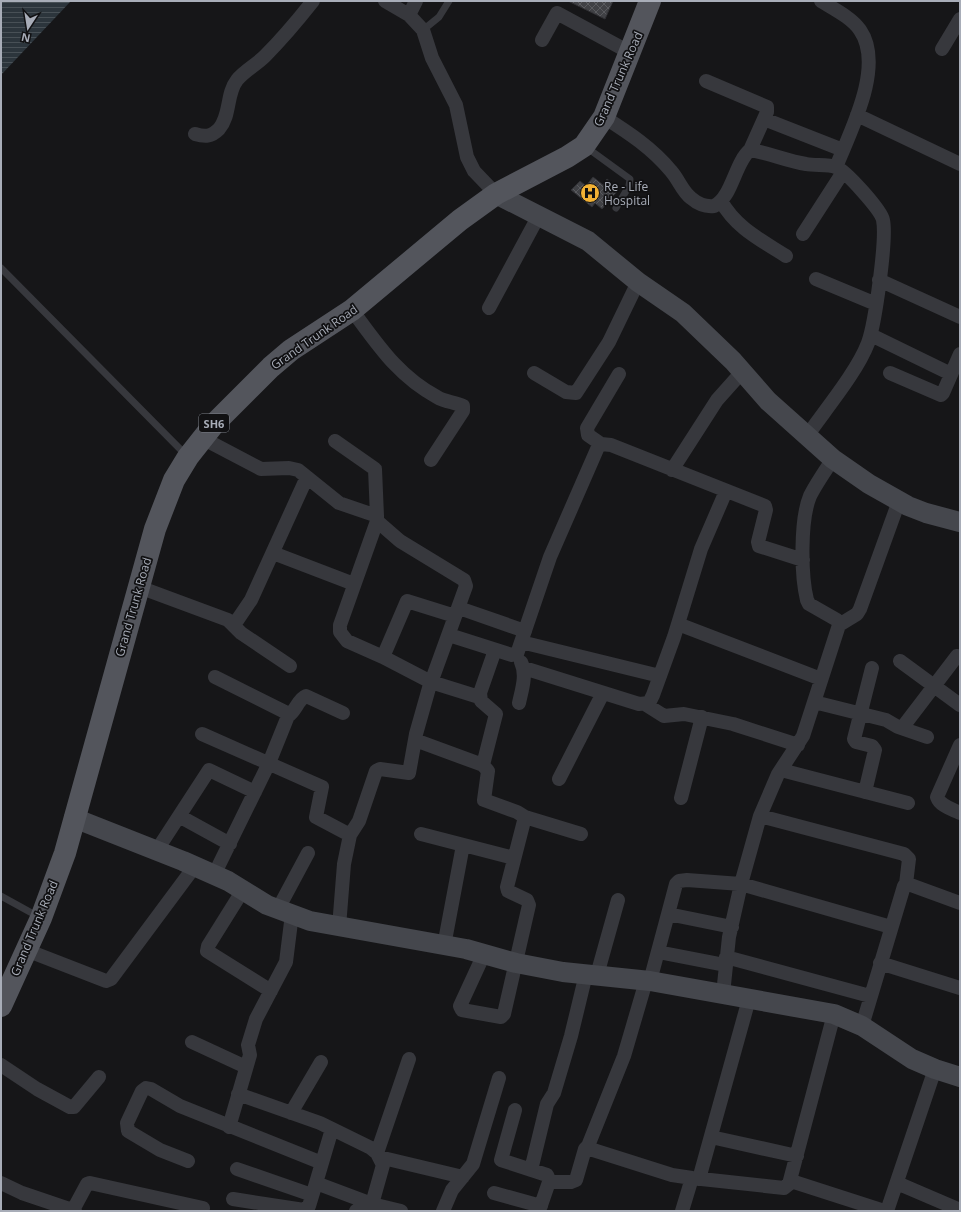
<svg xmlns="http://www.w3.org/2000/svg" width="961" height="1212" font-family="'Open Sans',sans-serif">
  <defs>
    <pattern id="water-rules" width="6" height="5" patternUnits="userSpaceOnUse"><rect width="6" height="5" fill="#2c353c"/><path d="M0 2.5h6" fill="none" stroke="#485056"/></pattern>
    <pattern id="building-cross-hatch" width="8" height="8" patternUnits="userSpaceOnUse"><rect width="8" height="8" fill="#404145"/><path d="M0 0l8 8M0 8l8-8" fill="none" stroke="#595a5e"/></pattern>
  </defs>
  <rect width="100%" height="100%" fill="#161618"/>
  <path fill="url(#water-rules)" d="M1 1H71L1 75Z"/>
  <path fill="url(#building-cross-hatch)" stroke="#303034" d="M568 1H613L605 19Z
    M593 177 603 185 607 179 619 189 602 209 595 203 592 207 571 190 580 181 586 186Z"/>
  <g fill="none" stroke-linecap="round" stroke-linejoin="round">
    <path stroke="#37383d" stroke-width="7" d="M423 30 439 17 449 1
      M586 147 630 179 629 186 616 208
      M1 268 186 455
      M1 896 39 917"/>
    <path stroke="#37383d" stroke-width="14" d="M385 1 409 15 423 30 432 58 456 105 467 157 474 171 496 194
      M821 1C834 9 852 18 860 30 885 66 850 132 836 167
      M409 15 416 1
      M542 40 557 13 631 53
      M942 49 960 19
      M706 81 767 107V112L750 150
      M857 115 960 164
      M604 117C629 133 652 148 671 171 679 180 682 191 691 198 698 204 705 207 714 206 732 198 735 162 750 150 769 153 787 161 806 164 815 166 827 164 836 167 846 171 881 210 883 220 887 239 875 324 868 343 857 372 825 410 807 436
      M764 119 843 150
      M195 134C205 137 211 137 219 129 231 115 226 94 237 80 244 71 256 65 265 56 282 39 298 20 313 1
      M721 201C736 228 761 240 786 256
      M803 234 843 172
      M816 279 876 304
      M879 280 960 317
      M489 308 538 217
      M352 310C378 345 398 376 437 397 445 402 454 402 463 406V411L431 460
      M871 335 951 374
      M534 373 566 392 576 393 609 342 638 282
      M890 373 941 395 943 393 960 354
      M202 438 261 469 289 468 298 470 339 503 377 516V521L340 625V632L347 641 383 657
      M335 441 375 469 377 516
      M601 444 588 435 587 428 619 374
      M672 470 717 400 742 372
      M273 553 354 584
      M139 587 228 620 241 633 290 666
      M459 608 525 631
      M455 616 407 601 383 657 431 682 479 697
      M678 624 821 679
      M234 625 251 600 307 477
      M839 625 857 614 860 609 899 501
      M449 635 512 655 517 654 550 557 598 447 601 444 611 445 765 506 766 510 758 542 759 546 803 560
      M521 642 660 676
      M900 661 960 705
      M524 668 639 704 649 703 653 695 674 637 701 549 726 491
      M814 702 886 720 898 727 927 737
      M519 703C522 689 527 675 521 662
      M645 704 664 716 684 714 733 724 798 745
      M288 716C296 711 298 699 306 696L343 713
      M902 728 957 656
      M202 734 322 787 316 817 350 835 344 864 339 927
      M415 740 483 765 488 771 484 800 517 812 525 817 507 887 508 891 527 900 529 905 504 1014 501 1017 462 1010 460 1006 484 954
      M960 745 937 797C940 806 952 809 960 813
      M483 765 496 714 481 701 480 693 495 650
      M781 770 908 803
      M559 779 603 693
      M865 792 875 750 872 746 856 742 854 739 872 668
      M681 798 702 717
      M179 816 230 844
      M760 816 904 854 909 859 906 884
      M525 817 581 834
      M421 834 514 858
      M350 835 359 821 376 771 380 769 409 773 416 734 429 688 466 586 464 580 400 541 377 521
      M157 850 209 770 255 792
      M214 875 269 763 288 716 285 712 215 677
      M243 890 208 946 207 951 271 991
      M278 909 308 853
      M668 914 676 884 679 881 687 880 741 884 891 927
      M444 946 463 845
      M26 950 106 981 111 979 195 866
      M658 952 725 965
      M726 957 870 996
      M880 963 960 988
      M597 975 618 900
      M646 981 624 1056 588 1146 590 1149 672 1175 692 1178
      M650 981 668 914 732 927
      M723 994 729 937 741 884 760 816 778 774 803 736 839 625 837 620 809 604 807 600C801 576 800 520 810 496 816 484 825 471 833 459
      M862 1026 904 886 908 884 960 903
      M192 1042 246 1067
      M1 1065 37 1089 70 1107H74L99 1077
      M238 1094 320 1123 371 1148 377 1153 383 1165 372 1204 356 1211
      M515 1110 501 1160 547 1175 550 1182
      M291 1113 321 1062
      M229 1127 250 1055 248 1045 256 1019 286 962 292 914
      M332 1129 316 1183 372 1204 401 1211
      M711 1137 797 1156
      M377 1153 409 1059
      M379 1157 463 1177
      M188 1161 160 1150 128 1131 127 1123 142 1091 146 1088 151 1089 180 1106 322 1163
      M237 1169 312 1195
      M531 1170 547 1104 554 1093 571 1036 586 974
      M699 1179 749 999
      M791 1181 884 1211
      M1 1183 22 1193 75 1211
      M897 1183 960 1210
      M494 1193 541 1206
      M233 1199 304 1210 309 1206 316 1183
      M73 1210 87 1184 90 1183 203 1208
      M443 1211 452 1190 473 1164 499 1078
      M539 1211 549 1182H571L576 1180 585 1149 588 1146
      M682 1211 692 1178 784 1188 789 1184 834 1014
      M887 1211 935 1069"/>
    <path stroke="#45474d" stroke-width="20" d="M496 194 588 241 638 282 683 313 733 361 768 401 833 459 869 484 908 506 926 513 960 522
      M74 818 183 861 228 881 267 905 310 921 466 949 516 963 563 972 650 981 834 1014 862 1026 912 1059 935 1069 960 1077"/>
    <path stroke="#53555c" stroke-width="22" d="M1 1006 41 918 65 853 155 529 174 480 188 457 214 424 271 367 291 350 352 310 460 220 496 194 567 157 584 146 604 117 650 1"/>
  </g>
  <defs>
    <g id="hospital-disc" transform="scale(1)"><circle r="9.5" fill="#f2b134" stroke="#111113"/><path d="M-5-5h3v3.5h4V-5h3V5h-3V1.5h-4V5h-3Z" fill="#111"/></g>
  </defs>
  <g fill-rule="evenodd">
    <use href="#hospital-disc" x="590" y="193"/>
  </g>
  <g text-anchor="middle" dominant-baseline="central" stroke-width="3.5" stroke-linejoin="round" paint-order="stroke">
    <rect fill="#111113" stroke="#7b7e86" stroke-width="1" x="199" y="414" width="30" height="18" rx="3"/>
    <g font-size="11" font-weight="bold" fill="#a8adb8">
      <text x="214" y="423">SH6</text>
    </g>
    <g font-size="12" fill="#a8adb8" stroke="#111113">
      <text transform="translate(618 79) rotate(-66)">Grand Trunk Road</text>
      <text transform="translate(314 337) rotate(-35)">Grand Trunk Road</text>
      <text transform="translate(133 607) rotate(-74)">Grand Trunk Road</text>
      <text transform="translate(34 928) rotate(-67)">Grand Trunk Road</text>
    </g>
    <g font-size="12" fill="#a8adb8" stroke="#111113" text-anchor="start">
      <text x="604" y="186">Re - Life<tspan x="604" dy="14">Hospital</tspan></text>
    </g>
  </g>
  <rect width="961" height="1212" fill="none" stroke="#a8adb8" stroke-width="4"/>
  <g transform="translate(28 28) rotate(192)" stroke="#111113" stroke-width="3" paint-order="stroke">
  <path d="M0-3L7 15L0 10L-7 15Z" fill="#a8adb8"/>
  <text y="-6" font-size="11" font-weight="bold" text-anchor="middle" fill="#a8adb8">N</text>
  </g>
</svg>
